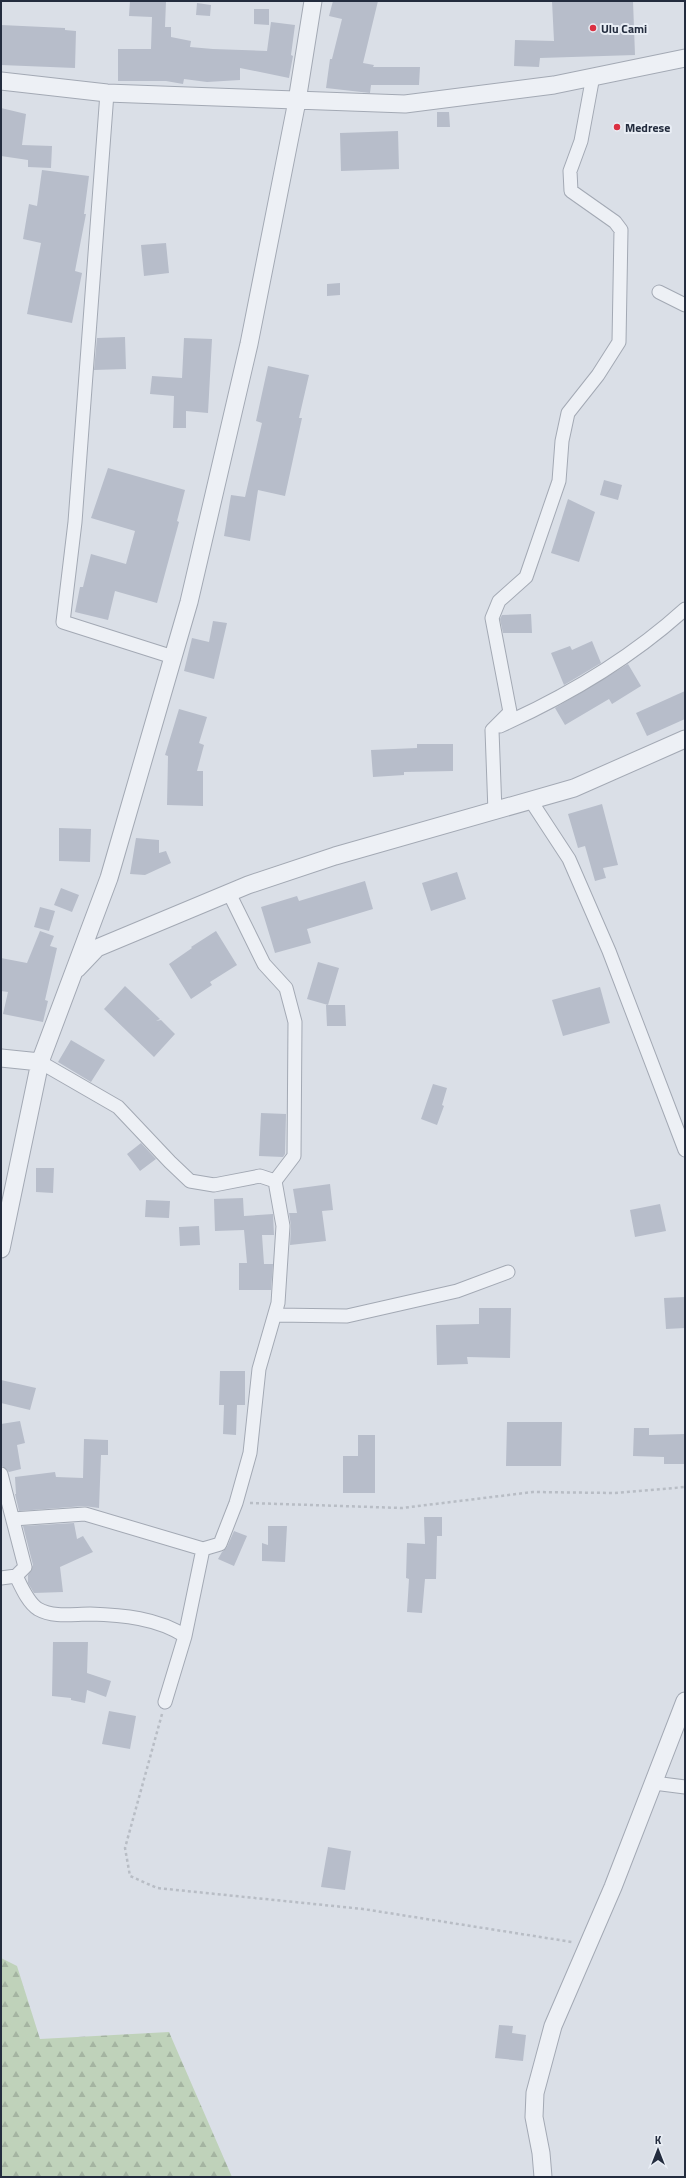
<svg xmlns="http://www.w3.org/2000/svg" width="686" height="2178" font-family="'Titillium Web',sans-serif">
  <defs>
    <pattern id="forest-firs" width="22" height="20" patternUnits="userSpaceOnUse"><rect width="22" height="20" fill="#bfd2ba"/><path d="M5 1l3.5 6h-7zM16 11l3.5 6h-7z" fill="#a4b4a1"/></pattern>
  </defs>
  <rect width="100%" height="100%" fill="#dadfe7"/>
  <path fill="url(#forest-firs)" d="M1 1958 17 1966 40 2039 169 2032 232 2177H1Z"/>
  <path fill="#b7bdca" d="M130 1H166L165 27H171V37L191 41 190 47 213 49 267 51 271 22 295 25 291 55 293 56 289 78 240 68V80L207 82 184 79 183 84 166 81H118V49H151L152 17 129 16Z
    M333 1H378L363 63 374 65 373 67H420L419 85H371L370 93 326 88 330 59H332L342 19 329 16Z
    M552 1H633L635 55 540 58 539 67 514 66 515 40 554 41Z
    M197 3 211 5 210 16 196 15Z
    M254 9H269V25L254 24Z
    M1 25 65 28V30L76 31 75 68 1 65Z
    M1 108 26 114 22 145 52 146 51 168 28 167V160L1 156Z
    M437 112H449L450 127H437Z
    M398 131 399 169 341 171 340 133Z
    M42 170 89 176 84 214H86L75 271 82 273 72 323 27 314 41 243 23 239 29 204 37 206Z
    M166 243 169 273 144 276 141 245Z
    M340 283V295L327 296V284Z
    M125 337 126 369 94 370 97 338Z
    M184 338 212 339 208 413 186 411V428H173L174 396 150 394 152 376 182 378Z
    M268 366 309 375 299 418H302L285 496 258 490 250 541 224 536 231 495 245 497 262 423 256 421Z
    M108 468 185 490 177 521 179 522 157 603 115 591 108 620 75 612 80 587H83L91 554 126 564 135 531 91 518Z
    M604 480 622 485 618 500 600 495Z
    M568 499 595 512 579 562 551 553Z
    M531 614 532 633H503L500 619 502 615Z
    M213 621 227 623 214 679 184 671 192 638 209 642Z
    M592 641 601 663 564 685 551 653 570 646 572 650Z
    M628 664 641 686 612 704 609 699 565 725 555 708Z
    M685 691V719L647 736 636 713Z
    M179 709 207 717 199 743 204 745 197 771H203V806L167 805 168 756 165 755Z
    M417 744H453V771L404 772V775L373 777 371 750 417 748Z
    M602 804 618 865 603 868 606 878 595 881 585 846 578 848 568 814Z
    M59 828 91 829 90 862 59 861Z
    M136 838 159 840V853L166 851 171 863 145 875 130 874Z
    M457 872 466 899 431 911 422 883Z
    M365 881 373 909 307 929 311 943 275 953 261 907 297 896 299 901Z
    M61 888 79 895 72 912 54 905Z
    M40 907 55 911 49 931 34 927Z
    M40 931 54 936 50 946 57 948 45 1000 48 1001 43 1022 3 1014 8 992 1 991V958L27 963Z
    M216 931 237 965 210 982 212 985 191 999 169 964 192 948 191 947Z
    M318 962 339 968 328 1005 307 999Z
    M125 986 160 1019 156 1021 161 1020 175 1034 154 1057 104 1009Z
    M600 987 610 1023 563 1036 552 1000Z
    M326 1005H345L346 1026H327Z
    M71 1040 105 1060 91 1082 58 1062Z
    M433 1084 447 1088 442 1105 444 1106 437 1125 421 1119Z
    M261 1113 286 1114 285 1154 283 1157 259 1156Z
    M141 1143 156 1159 140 1171 127 1154Z
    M36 1168H54L53 1193 36 1192Z
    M330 1184 333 1210 322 1211 326 1241 290 1245 291 1226 289 1213H297L293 1189Z
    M243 1198 244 1216 273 1214 274 1235H262L264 1264H273L271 1290H239V1263H247L244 1230 215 1231 214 1199Z
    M146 1200 170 1201 169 1218 145 1217Z
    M660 1204 666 1231 635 1237 630 1210Z
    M199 1226 200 1245 180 1246 179 1227Z
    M685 1297V1328L666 1329 664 1298Z
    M479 1308H511L510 1358 467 1357 468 1364 437 1365 436 1325 479 1324Z
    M220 1371H245V1405H237L236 1435 223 1434 224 1405H219Z
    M1 1380 36 1388 30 1410 1 1403Z
    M20 1421 25 1443 17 1445 21 1469 9 1472 2 1466 1 1462V1424Z
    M507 1422H562L561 1466H506Z
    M634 1428H649V1435L685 1434V1464H664V1457L633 1456Z
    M358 1435H375V1493H343V1456H358Z
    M84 1439 108 1440V1455H101L99 1508 84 1506 19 1511 15 1494H16L15 1477 55 1472 56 1477 83 1478Z
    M424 1517H442V1536H437L436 1579H425L422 1613 407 1612 409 1579 406 1578 407 1543 425 1544Z
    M74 1523 77 1539 83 1536 93 1552 60 1567 63 1592 34 1593 28 1583V1575L33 1565 23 1526Z
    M268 1526H287L285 1562 262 1561V1543L268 1545Z
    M234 1531 247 1536 234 1566 218 1559 222 1552 227 1547Z
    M53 1642H88L87 1673 111 1681 106 1697 87 1690 85 1703 71 1700V1698L52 1696Z
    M109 1711 136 1716 130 1749 102 1744Z
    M328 1847 351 1851 345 1890 321 1887Z
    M499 2025 513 2026 512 2033 526 2035 523 2061 495 2058Z"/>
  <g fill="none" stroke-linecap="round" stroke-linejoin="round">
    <g stroke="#a3a9b4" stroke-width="15">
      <path id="minor" d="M107 93 75 522 63 622 173 657
        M659 292 685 305
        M500 726C567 696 631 658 685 609
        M531 801 569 859 609 951 685 1150
        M495 812 492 730 510 712 492 618 499 601 526 577 559 481 562 441 568 413 598 375 619 342 621 230 615 222 571 191 570 171 581 141 593 76
        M229 893 264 964 286 988 295 1022 294 1156 275 1181
        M275 1315 347 1316 457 1291 508 1272
        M1 1474 25 1567 16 1576
        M13 1519 85 1514 203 1549 220 1544 236 1503 250 1453 259 1369 278 1303 283 1226 275 1181 260 1176 214 1185 190 1181 170 1162 118 1107 40 1062
        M1 1578 16 1576C21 1586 28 1603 38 1609 54 1618 73 1614 90 1614 123 1615 157 1618 185 1636L165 1702
        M185 1636 203 1549
        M654 1783 685 1787"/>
    </g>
    <g stroke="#a3a9b4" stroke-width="19">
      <path id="tertiary" d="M1 81 107 93 405 104 554 85 685 58
        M77 969 97 948 248 885 335 856 574 788 685 739
        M1 1058 40 1062
        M1 1249 40 1062 109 878 189 602 249 344 297 101 313 1
        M543 2177 541 2153 534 2117 535 2093 553 2026 613 1887 685 1701"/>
    </g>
    <path stroke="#b8bdc5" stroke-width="2.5" stroke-dasharray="3 3" stroke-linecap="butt" d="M250 1503 402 1508 533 1492 615 1493 685 1487
      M162 1714 125 1848 130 1876 157 1888 363 1909 572 1942"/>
    <use href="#minor" stroke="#edf0f5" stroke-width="13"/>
    <use href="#tertiary" stroke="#edf0f5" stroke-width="17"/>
  </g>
  <g fill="#db3042" stroke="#e9eef5" stroke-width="1.5">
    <circle cx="593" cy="28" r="4"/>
    <circle cx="617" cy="127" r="4"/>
  </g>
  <g text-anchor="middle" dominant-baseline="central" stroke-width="4" stroke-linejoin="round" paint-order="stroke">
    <g font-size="12" font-weight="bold" fill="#232c3e" stroke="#e9eef5" text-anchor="start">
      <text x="601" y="28">Ulu Cami</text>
      <text x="625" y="127">Medrese</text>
    </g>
  </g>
  <rect width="686" height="2178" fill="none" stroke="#232c3e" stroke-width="4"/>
  <g transform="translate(658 2150)" stroke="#e9eef5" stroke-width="3" paint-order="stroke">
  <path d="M0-3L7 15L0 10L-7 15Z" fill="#232c3e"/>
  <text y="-6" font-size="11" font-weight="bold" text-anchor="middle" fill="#232c3e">K</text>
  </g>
</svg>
